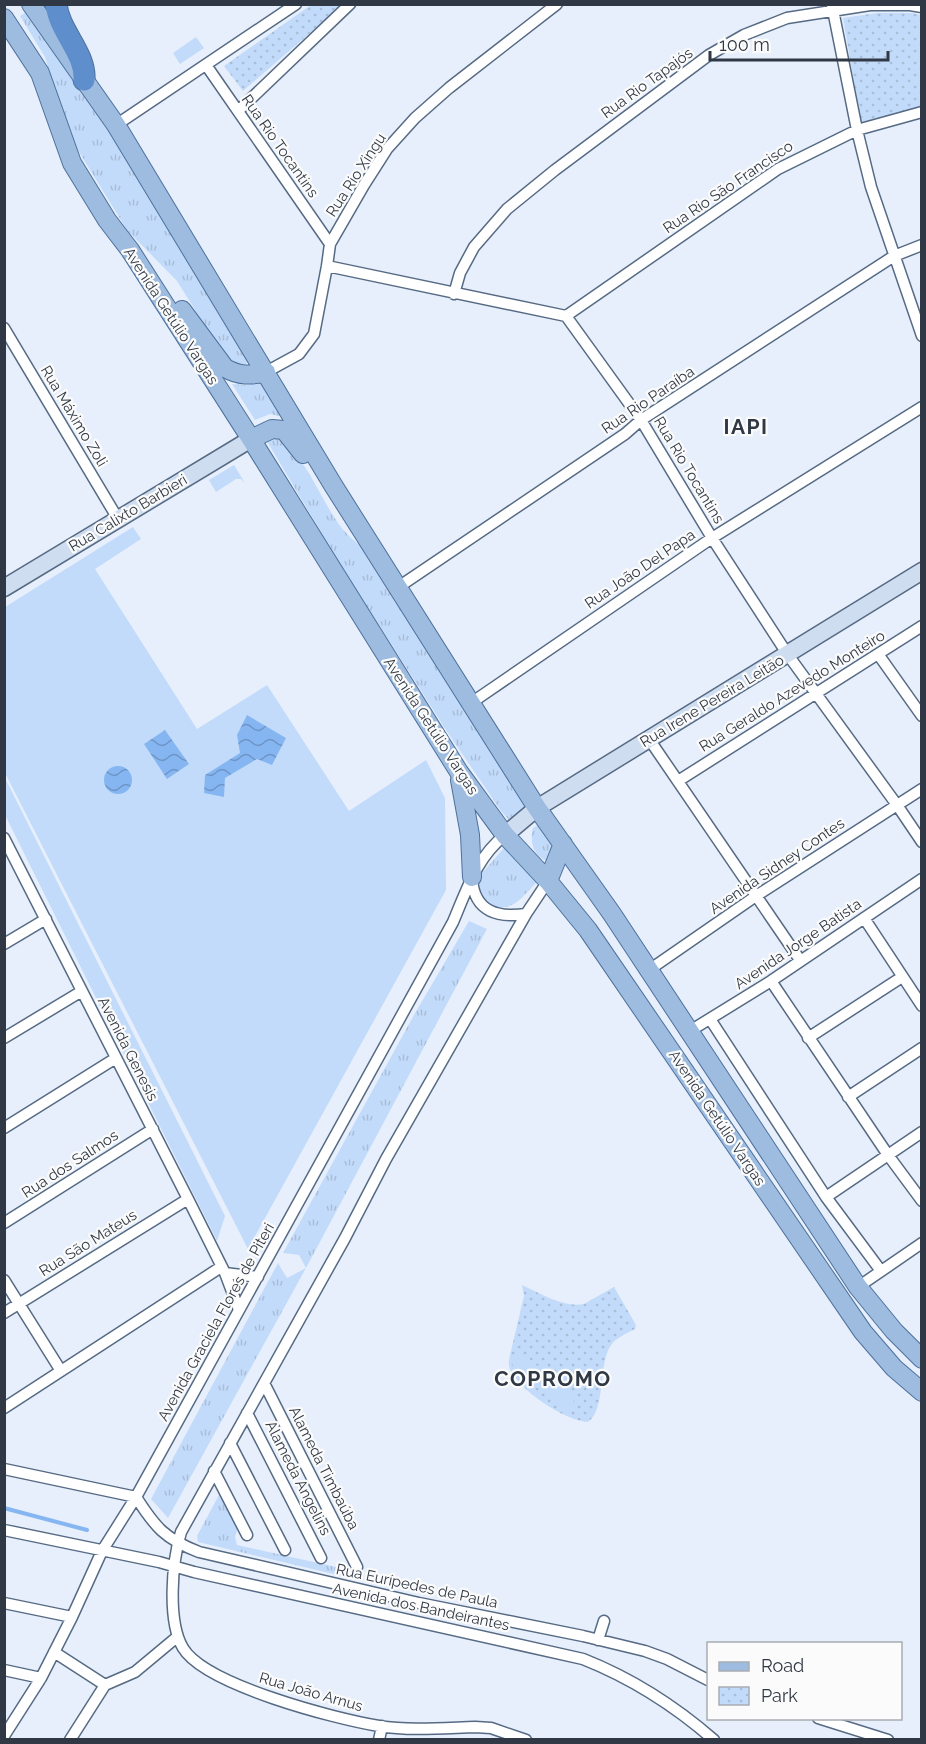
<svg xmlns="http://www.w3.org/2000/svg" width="926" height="1744" font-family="Raleway,sans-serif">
  <defs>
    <pattern id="grass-tufts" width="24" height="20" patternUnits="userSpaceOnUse" patternTransform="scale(1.5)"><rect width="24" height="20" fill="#c3dbfa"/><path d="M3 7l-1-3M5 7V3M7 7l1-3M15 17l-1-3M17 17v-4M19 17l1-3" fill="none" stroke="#a8bdd8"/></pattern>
    <pattern id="park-dots" width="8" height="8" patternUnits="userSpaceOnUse" patternTransform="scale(1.5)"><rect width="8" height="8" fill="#c3dbfa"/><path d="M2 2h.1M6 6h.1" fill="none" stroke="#a8bdd8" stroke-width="1.8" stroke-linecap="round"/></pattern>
    <pattern id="water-waves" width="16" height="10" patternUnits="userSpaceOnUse" patternTransform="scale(1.5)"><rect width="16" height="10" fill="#85b6f2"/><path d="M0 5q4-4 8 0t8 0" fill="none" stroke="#6d95c6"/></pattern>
  </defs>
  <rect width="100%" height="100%" fill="#e6effb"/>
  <path fill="url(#grass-tufts)" d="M28 11 129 157 248 357 247 363 241 367 228 363 177 281 127 230 71 139 45 57 20 16Z
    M260 380 283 417 270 414 255 420 232 384 248 385Z
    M276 436C304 452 321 501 341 527 347 535 356 542 364 549L526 807 510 821 501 811 448 733 340 564 265 438Z
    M538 825 554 845 549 861C534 859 529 841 533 828Z
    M504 848 537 882C519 900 513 913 486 905L475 885 482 873Z
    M469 921 487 929 306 1268 168 1518 151 1499 278 1263 287 1278 306 1268 299 1255 283 1253 414 1015Z
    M220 1493 238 1527 235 1537 237 1545 345 1569 346 1577 198 1542 197 1536Z"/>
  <path fill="url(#park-dots)" d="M311 5H342L243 91 224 66Z
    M877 13H912L921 15V108L861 124 843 18Z
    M522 1285C540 1293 563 1308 584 1304L614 1287 636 1325 635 1329C627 1333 616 1338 611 1345 598 1363 606 1410 588 1422 565 1421 519 1390 510 1369 508 1364 509 1360 510 1355L524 1296Z"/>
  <path fill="#c3dbfa" d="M196 37 204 48 180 64 173 53Z
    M234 465 245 483 241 479H236L216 492 209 480Z
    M133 527 141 539 95 569 197 729 267 685 349 811 426 760 445 798 446 890 248 1249 5 773V607Z
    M5 778 225 1216 217 1241 5 815Z
    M523 1353 544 1372 533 1385 512 1365Z
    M554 1380 577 1397 567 1410 544 1393Z"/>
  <path fill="url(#water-waves)" d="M247 715 286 738 272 765 257 759 225 778 224 797 204 793 205 775 240 753 237 735Z
    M165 730 189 764 167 779 144 744Z
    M104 780a14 14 0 1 1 28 0a14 14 0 1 1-28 0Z"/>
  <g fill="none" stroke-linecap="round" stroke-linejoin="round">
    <path stroke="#85b6f2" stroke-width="4" d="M4 1508 87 1530"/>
    <g stroke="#566a84" stroke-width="13">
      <path id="street" d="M832 5 857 130 871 187 922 336
        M206 65 330 244
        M238 111 350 4
        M116 125 296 4
        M327 266 566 316 641 420 712 538 788 655 897 805 922 842
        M454 294 460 273 474 247 507 209 555 170 709 55 744 35 787 18 870 5H910L922 7
        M566 316 778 169 857 130 922 112
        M4 328 118 519
        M266 372 299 354 314 334 327 266 330 244 364 185 387 149 415 118 449 88 557 4
        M397 588 625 434 641 420 894 256 922 245
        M878 654 922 716
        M471 703 712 538 922 407
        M649 739 800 960
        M678 781 922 626
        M4 838 188 1199 225 1273 239 1310
        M472 880C475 912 498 918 526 914
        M864 918 922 1006
        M4 944 46 919
        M649 970 756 896 922 789
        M771 981 888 1155 922 1201
        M710 1019 826 1197 881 1271
        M690 1031 771 981 922 879
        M4 1038 82 991
        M808 1038 902 977
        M848 1097 922 1048
        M4 1128 116 1058
        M826 1197 922 1132
        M4 1223 153 1129
        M225 1273 258 1277
        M4 1280 61 1371
        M858 1287 922 1243
        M4 1313 188 1199
        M264 1383 357 1567
        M4 1408 221 1267
        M247 1413 321 1558
        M230 1443 285 1550
        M4 1469 136 1497C155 1527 165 1539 199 1552L419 1603 583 1636 645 1651 667 1659 708 1680
        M214 1471 247 1535
        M4 1530 159 1562 194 1572 583 1659C631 1678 675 1706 714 1740
        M4 1603 72 1617
        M598 1640 604 1621
        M54 1652 105 1685
        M4 1670 41 1678
        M818 1718 888 1740
        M4 1736 41 1678 72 1617 102 1551 136 1497 453 922C467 889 477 857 505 835
        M70 1740 105 1685 135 1672 177 1637
        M379 1740 382 1726
        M526 1740 491 1728 475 1727C444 1728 410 1731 379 1726 336 1719 205 1685 183 1648 167 1621 172 1562 181 1532L345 1238 386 1159 526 914 548 881"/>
    </g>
    <g stroke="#566a84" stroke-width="19">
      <path id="secondary" d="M4 588 251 439
        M505 835 537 808 922 571"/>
    </g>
    <g stroke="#4e719c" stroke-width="20">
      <path id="primary" d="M31 4 116 125 333 485 537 808 612 914 858 1287 894 1331 922 1359
        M4 18 40 73 72 163 107 220 130 250 251 439 459 772 505 835 548 881 588 930 863 1332 894 1368 922 1392
        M182 310 225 368C239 376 251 376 266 372
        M251 439 272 429 284 430 303 454
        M460 780 470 835 472 877
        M548 881 563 844"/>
    </g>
    <g stroke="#4e719c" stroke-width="23">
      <path id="highway" d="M56 4C59 32 86 53 84 80"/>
    </g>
    <use href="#street" stroke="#fff" stroke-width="10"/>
    <use href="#secondary" stroke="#cfddf0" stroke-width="16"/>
    <use href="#primary" stroke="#9ebce0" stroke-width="18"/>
    <use href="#highway" stroke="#5e8fcc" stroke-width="21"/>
  </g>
  <g text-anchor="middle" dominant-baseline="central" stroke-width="4.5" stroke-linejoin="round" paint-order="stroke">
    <g font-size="15" fill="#2f3844" stroke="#fbfbfb">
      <text transform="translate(647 83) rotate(-36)">Rua Rio Tapajós</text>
      <text transform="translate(280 146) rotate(55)">Rua Rio Tocantins</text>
      <text transform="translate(356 175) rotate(-57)">Rua Rio Xingu</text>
      <text transform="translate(728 187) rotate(-34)">Rua Rio São Francisco</text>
      <text transform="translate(171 316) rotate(57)">Avenida Getúlio Vargas</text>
      <text transform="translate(648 400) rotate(-34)">Rua Rio Paraíba</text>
      <text transform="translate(74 416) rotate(59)">Rua Máximo Zoli</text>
      <text transform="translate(689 470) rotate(59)">Rua Rio Tocantins</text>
      <text transform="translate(128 513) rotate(-31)">Rua Calixto Barbieri</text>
      <text transform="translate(640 569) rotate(-34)">Rua João Del Papa</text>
      <text transform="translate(792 691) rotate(-32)">Rua Geraldo Azevedo Monteiro</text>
      <text transform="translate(712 701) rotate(-31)">Rua Irene Pereira Leitão</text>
      <text transform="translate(431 726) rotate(57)">Avenida Getúlio Vargas</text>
      <text transform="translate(777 866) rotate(-34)">Avenida Sidney Contes</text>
      <text transform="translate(798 944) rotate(-34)">Avenida Jorge Batista</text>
      <text transform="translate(128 1049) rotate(63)">Avenida Genesis</text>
      <text transform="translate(717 1118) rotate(56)">Avenida Getúlio Vargas</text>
      <text transform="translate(70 1164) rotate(-33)">Rua dos Salmos</text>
      <text transform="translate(88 1243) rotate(-32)">Rua São Mateus</text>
      <text transform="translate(216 1322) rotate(-61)">Avenida Graciela Flores de Piteri</text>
      <text transform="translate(324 1468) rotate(63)">Alameda Timbaúba</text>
      <text transform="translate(298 1478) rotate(63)">Alameda Angelins</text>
      <text transform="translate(417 1586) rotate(12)">Rua Eurípedes de Paula</text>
      <text transform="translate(421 1607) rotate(12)">Avenida dos Bandeirantes</text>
      <text transform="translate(311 1692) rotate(16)">Rua João Arnus</text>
    </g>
    <g font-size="21" font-weight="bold" letter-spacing="1.5" fill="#2f3844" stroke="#fbfbfb">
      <text x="746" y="426">IAPI</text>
      <text x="553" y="1378">COPROMO</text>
    </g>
  </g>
  <rect width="926" height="1744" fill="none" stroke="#2f3844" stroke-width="12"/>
  <rect x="707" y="1642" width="195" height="78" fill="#fbfbfb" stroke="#a9adb2" stroke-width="1.5"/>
  <rect x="719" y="1662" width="30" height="9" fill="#9ebce0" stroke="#a9adb2" stroke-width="1.5"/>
  <text x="761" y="1672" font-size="18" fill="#2f3844">Road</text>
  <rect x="719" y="1687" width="30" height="18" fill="url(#park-dots)" stroke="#a9adb2" stroke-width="1.5"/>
  <text x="761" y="1702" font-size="18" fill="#2f3844">Park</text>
  <path d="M710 51v9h178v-9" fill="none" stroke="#2f3844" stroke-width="3"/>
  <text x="719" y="51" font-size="18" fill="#2f3844" stroke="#fbfbfb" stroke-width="4.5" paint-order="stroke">100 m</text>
</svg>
